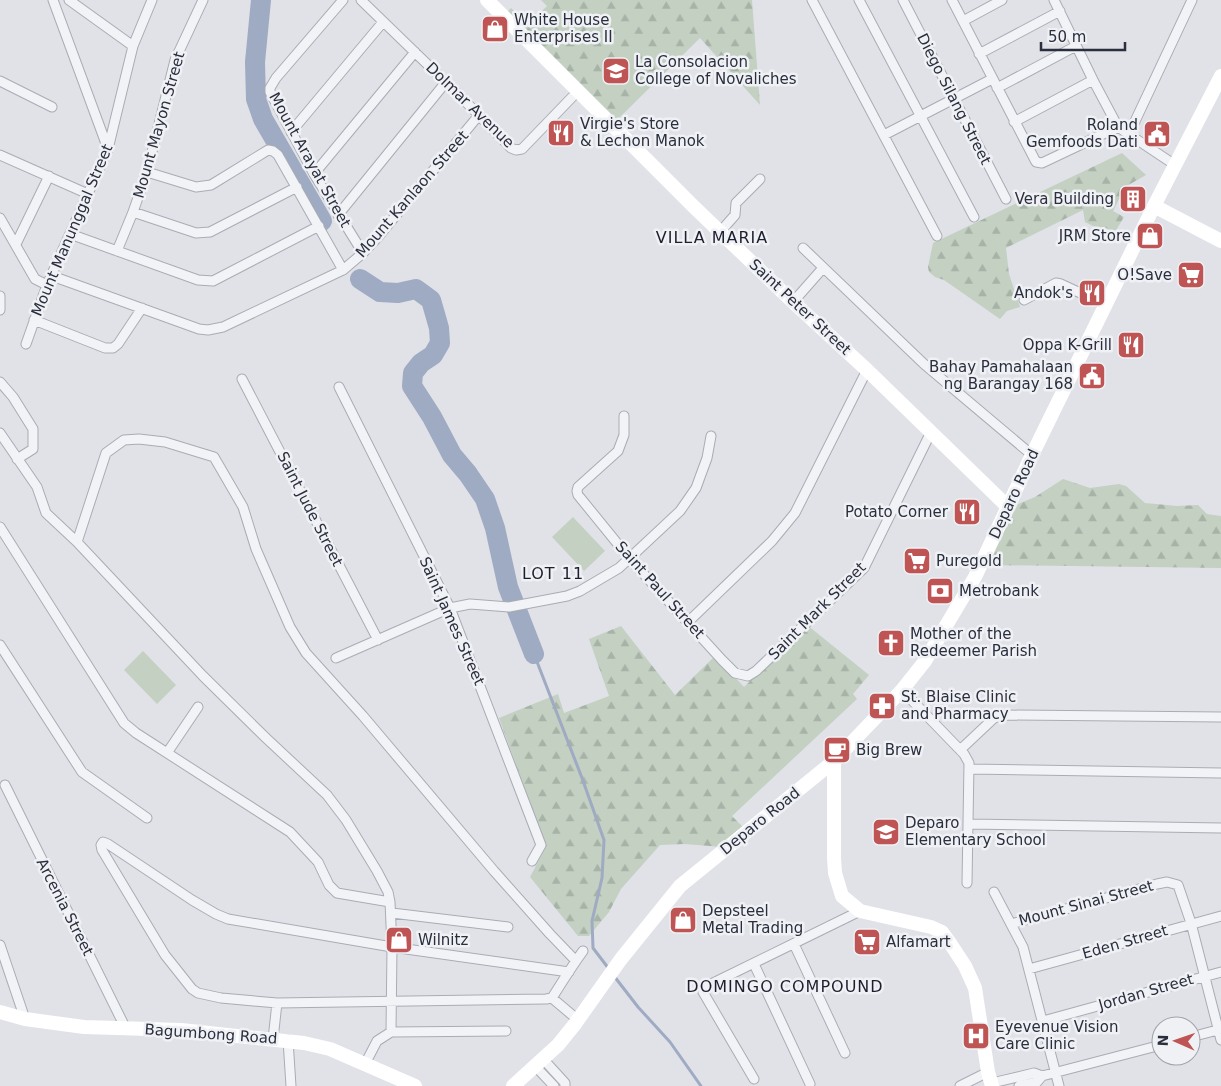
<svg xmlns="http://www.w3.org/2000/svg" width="1221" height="1086" font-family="'DejaVu Sans',sans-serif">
  <defs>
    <pattern id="forest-firs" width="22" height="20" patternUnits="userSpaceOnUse" patternTransform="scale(1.25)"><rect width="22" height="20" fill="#c3d0c2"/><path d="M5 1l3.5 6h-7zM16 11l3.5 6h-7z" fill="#a8b3a8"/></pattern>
  </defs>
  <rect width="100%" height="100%" fill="#e0e2e7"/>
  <path fill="url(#forest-firs)" d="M541 0H752L760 105 700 38 617 120 506 13 511 8 529 24 547 6Z
    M1122 153 1146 175 1125 187 1113 211 1124 217 1115 232 1106 228 1103 231 1085 222 1083 210 1006 248 1009 274 1020 307 1007 311 1000 319 944 280 935 277 929 272 928 267 933 243Z
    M1063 479 1090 488 1119 484 1126 486 1145 503 1177 506 1198 505 1207 514 1221 516V568L987 565 1018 504 1035 497Z
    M807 625 869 675 853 694 857 699 732 816 746 830 723 847 684 844 660 845 621 889 609 912 589 936H578L530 877 546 847 499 718 558 694 564 713 609 696 589 639 621 626 675 695 715 656 744 687Z"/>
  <path fill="#c3d0c2" d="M573 517 605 551 584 571 552 537Z
    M143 651 176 685 157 704 124 670Z"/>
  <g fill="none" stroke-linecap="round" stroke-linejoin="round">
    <path stroke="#9faac3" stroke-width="3" d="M534 654 582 778 604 840 602 878 592 921 593 948 609 969
      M614 976 638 1007 670 1042 701 1086"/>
    <path stroke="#9faac3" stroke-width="20" d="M261 0 255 62 256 99 263 119 322 221
      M360 279 380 292 398 293 416 289 431 300 439 328 440 343 433 355 421 363 413 373 412 386 432 417 452 455 468 474 485 499 495 528 508 587 534 654"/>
    <g stroke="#a9acb4" stroke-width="11">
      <path id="street" d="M53 0 108 149
        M69 0 133 46
        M343 0 276 78 270 88V92L314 174 363 253
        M361 0 459 95 511 148 516 150 522 149 578 91
        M812 0 937 236
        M859 0 974 217
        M903 0 1006 199
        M952 0 1036 162 1042 163 1118 127
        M1054 0 1093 80 1118 127 1175 165
        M963 21 1002 0
        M979 54 1060 11
        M0 81 52 107
        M997 88 1076 46
        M1014 122 1093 80
        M291 132 383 22
        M1129 134 1192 0
        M884 135 992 79
        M0 155 88 194
        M147 172 196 187 211 185 268 150 273 151 278 155 343 270
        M314 174 415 52
        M133 212 196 233 210 232 297 187
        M338 215 446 82
        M0 218 35 279 47 285
        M720 232 735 215 736 203 760 179
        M70 234 198 280 213 281 319 226
        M16 244 49 176
        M803 248 924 364 1032 455
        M117 251 133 212 147 172 175 60 203 0
        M52 276 199 329 208 330 223 327 343 270 363 253 378 237 479 115
        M0 296V310
        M1024 300 1056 283 1061 284 1106 305
        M793 302 823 268
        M34 320 105 348H113L118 344 142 308
        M26 344 47 285 108 149 133 46 152 0
        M242 379 378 640
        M0 382 13 397 33 429V449L17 459
        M339 387 450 608 541 845 532 861
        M624 416V435L618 451 578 487 577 491 578 495 630 559 722 660 735 673 748 676 756 671 864 568 931 432
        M0 433 37 487 46 513 77 542 203 676 266 738 327 795 346 820 377 871 388 892 390 902 392 947 391 1032
        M0 527 124 723 136 733 290 832 318 862 329 885 337 893 390 902
        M77 542 106 453 124 440 139 439 165 442 214 457 243 507 256 549 290 627 306 653 363 716 494 871 550 934 576 961
        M688 622 772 541 795 513 867 370
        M0 645 82 772 147 818
        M336 658 450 608 470 604 509 607 567 596 580 591 619 568 680 511 696 488 707 458 711 436
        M902 690 964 754 969 763 967 883
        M960 750 994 718 1004 715 1221 717
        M167 753 198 707
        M970 769 1221 773
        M5 785 126 1029
        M968 824 1221 828
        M994 892 1023 947 1059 1086
        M392 913 508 927
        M1011 924 1157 884 1167 882 1178 885 1191 923 1221 1040
        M794 944 845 1053
        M0 945 25 1019
        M754 964 810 1084
        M1029 969 1221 916
        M569 972 392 947 228 919 216 914 192 900 108 844 103 842 101 845 102 850 165 955 192 989 198 993 221 998 277 1003 546 999 552 998C562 982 572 966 583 951
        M552 998 578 1020
        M1043 1021 1221 972
        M1191 1037 1221 1029
        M273 1039 277 1003
        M288 1040 291 1086
        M544 1060 565 1083V1086
        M365 1064 377 1041 391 1032 506 1031
        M536 1067 554 1086
        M754 1079 703 992 709 985 860 911
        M992 1083 1034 1073 1042 1076
        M960 1086 988 1072
        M1019 1086 1037 1082 1042 1076 1161 1045"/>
    </g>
    <use href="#street" stroke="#f2f3f6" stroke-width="9"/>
    <path stroke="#fff" stroke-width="14" d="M487 0 693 206 793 302 867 370 1008 507
      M1154 206 1221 241
      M834 761V858L835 873 842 896 860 911 931 927 942 932 950 943 965 966 975 988 988 1072 992 1086
      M0 1012 25 1019 84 1027 181 1030 304 1043 330 1049 415 1086
      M513 1086 558 1045 575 1024 621 959 680 886 834 761 902 690 925 661 975 577 1032 455 1154 206 1221 76"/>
  </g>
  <defs>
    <g id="shop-square" transform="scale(1.4375)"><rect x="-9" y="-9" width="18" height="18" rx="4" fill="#be5453" stroke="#eff1f5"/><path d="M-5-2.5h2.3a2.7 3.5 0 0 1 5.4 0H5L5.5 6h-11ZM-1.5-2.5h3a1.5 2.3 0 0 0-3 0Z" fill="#fff"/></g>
    <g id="university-square" transform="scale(1.4375)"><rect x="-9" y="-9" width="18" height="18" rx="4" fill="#be5453" stroke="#eff1f5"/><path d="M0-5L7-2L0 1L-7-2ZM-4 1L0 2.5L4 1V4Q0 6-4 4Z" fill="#fff"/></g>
    <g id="restaurant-square" transform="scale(1.4375)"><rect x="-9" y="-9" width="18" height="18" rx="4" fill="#be5453" stroke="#eff1f5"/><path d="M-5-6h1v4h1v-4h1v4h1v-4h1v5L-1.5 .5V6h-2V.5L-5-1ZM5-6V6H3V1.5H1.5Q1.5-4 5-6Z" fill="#fff"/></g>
    <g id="civic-square" transform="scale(1.4375)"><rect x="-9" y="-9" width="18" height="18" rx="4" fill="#be5453" stroke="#eff1f5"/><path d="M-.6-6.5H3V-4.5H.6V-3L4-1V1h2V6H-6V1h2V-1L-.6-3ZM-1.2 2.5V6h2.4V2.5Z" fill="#fff"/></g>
    <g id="building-square" transform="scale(1.4375)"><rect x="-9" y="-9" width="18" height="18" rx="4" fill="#be5453" stroke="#eff1f5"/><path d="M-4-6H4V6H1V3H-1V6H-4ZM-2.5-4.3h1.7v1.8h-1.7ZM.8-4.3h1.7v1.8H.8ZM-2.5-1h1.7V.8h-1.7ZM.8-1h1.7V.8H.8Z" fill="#fff"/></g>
    <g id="supermarket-square" transform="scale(1.4375)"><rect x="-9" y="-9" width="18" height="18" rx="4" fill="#be5453" stroke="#eff1f5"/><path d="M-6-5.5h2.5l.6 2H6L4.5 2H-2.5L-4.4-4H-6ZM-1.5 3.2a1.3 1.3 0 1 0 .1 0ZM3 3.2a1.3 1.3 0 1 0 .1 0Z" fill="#fff"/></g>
    <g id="bank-square" transform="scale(1.4375)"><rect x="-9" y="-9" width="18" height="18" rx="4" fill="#be5453" stroke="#eff1f5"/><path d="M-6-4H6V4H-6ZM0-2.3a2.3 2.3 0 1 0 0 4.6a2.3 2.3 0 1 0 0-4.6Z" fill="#fff"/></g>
    <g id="church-square" transform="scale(1.4375)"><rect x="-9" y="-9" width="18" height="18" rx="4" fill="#be5453" stroke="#eff1f5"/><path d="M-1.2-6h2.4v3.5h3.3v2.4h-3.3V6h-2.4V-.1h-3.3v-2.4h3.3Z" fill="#fff"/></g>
    <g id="pharmacy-square" transform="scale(1.4375)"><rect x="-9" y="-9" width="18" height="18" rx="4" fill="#be5453" stroke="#eff1f5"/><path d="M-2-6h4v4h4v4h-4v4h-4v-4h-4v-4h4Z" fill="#fff"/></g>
    <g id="cafe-square" transform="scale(1.4375)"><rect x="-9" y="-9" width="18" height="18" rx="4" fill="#be5453" stroke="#eff1f5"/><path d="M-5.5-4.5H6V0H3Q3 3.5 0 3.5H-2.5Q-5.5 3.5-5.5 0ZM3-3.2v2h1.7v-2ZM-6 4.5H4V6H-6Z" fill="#fff"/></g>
    <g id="school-square" transform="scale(1.4375)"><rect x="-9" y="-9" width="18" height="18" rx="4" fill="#be5453" stroke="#eff1f5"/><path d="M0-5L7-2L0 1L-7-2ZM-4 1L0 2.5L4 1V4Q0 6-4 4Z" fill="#fff"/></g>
    <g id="hospital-square" transform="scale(1.4375)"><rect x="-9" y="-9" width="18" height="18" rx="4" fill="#be5453" stroke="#eff1f5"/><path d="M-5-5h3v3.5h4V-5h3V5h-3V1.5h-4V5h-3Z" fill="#fff"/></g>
  </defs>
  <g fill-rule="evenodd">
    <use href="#shop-square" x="495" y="29"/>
    <use href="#university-square" x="616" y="71"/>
    <use href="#restaurant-square" x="561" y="133"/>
    <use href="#civic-square" x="1157" y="134"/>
    <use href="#building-square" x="1133" y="199"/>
    <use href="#shop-square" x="1150" y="236"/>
    <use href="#supermarket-square" x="1191" y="275"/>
    <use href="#restaurant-square" x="1092" y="293"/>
    <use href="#restaurant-square" x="1131" y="345"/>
    <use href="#civic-square" x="1092" y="376"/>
    <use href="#restaurant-square" x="967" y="512"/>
    <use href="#supermarket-square" x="917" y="561"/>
    <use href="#bank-square" x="940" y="591"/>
    <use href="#church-square" x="891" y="643"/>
    <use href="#pharmacy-square" x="882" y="706"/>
    <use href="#cafe-square" x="837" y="750"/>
    <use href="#school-square" x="886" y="832"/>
    <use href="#shop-square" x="683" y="920"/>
    <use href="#shop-square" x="399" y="940"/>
    <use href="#supermarket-square" x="867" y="942"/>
    <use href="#hospital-square" x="976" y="1036"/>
  </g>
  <g text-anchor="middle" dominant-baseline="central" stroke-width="5" stroke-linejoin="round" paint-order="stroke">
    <g font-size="15" fill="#2a2e3d" stroke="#eff1f5" text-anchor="start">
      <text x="514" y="20">White House<tspan x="514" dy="17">Enterprises II</tspan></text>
      <text x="635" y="62">La Consolacion<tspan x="635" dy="17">College of Novaliches</tspan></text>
      <text x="580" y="124">Virgie's Store<tspan x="580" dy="17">&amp; Lechon Manok</tspan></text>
      <text x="1138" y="125" text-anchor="end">Roland<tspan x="1138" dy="17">Gemfoods Dati</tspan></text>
      <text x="1114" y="199" text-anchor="end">Vera Building</text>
      <text x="1131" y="236" text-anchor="end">JRM Store</text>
      <text x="1172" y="275" text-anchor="end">O!Save</text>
      <text x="1073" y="293" text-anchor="end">Andok's</text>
      <text x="1112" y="345" text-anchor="end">Oppa K-Grill</text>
      <text x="1073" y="367" text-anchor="end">Bahay Pamahalaan<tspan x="1073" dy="17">ng Barangay 168</tspan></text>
      <text x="948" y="512" text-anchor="end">Potato Corner</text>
      <text x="936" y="561">Puregold</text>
      <text x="959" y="591">Metrobank</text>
      <text x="910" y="634">Mother of the<tspan x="910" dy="17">Redeemer Parish</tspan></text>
      <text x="901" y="697">St. Blaise Clinic<tspan x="901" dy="17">and Pharmacy</tspan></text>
      <text x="856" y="750">Big Brew</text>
      <text x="905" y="823">Deparo<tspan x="905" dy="17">Elementary School</tspan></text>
      <text x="702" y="911">Depsteel<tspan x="702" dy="17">Metal Trading</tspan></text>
      <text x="418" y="940">Wilnitz</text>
      <text x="886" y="942">Alfamart</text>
      <text x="995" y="1027">Eyevenue Vision<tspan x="995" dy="17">Care Clinic</tspan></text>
    </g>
    <g font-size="15" fill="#2a2e3d" stroke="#eff1f5">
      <text transform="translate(954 99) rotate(63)">Diego Silang Street</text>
      <text transform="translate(470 105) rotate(44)">Dolmar Avenue</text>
      <text transform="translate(159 125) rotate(-74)">Mount Mayon Street</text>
      <text transform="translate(310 160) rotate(61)">Mount Arayat Street</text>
      <text transform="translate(412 194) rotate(-49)">Mount Kanlaon Street</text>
      <text transform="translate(72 230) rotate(-67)">Mount Manunggal Street</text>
      <text transform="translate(800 307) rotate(43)">Saint Peter Street</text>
      <text transform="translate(1014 494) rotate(-65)">Deparo Road</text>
      <text transform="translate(310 509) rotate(63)">Saint Jude Street</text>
      <text transform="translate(660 590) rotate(48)">Saint Paul Street</text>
      <text transform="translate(817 611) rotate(-45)">Saint Mark Street</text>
      <text transform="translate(452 621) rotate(66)">Saint James Street</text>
      <text transform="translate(760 821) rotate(-39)">Deparo Road</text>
      <text transform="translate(1086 903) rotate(-15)">Mount Sinai Street</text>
      <text transform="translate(65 907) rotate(63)">Arcenia Street</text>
      <text transform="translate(1125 942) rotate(-16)">Eden Street</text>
      <text transform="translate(1146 992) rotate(-16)">Jordan Street</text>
      <text transform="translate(211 1034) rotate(4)">Bagumbong Road</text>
    </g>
    <g font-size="16" letter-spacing="1" fill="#1d1f2e" stroke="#eff1f5">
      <text x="712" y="237">VILLA MARIA</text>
      <text x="553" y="573">LOT 11</text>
      <text x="785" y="986">DOMINGO COMPOUND</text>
    </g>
  </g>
  <g transform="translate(1176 1041) rotate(272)"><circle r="24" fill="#eff1f5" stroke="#a0a3ab"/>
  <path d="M0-4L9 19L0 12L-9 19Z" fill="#be5453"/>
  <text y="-8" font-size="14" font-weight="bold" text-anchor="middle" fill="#2a2e3d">N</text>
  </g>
  <path d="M1041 42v8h84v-8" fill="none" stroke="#2a2e3d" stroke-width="2.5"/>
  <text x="1048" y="42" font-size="15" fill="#2a2e3d" stroke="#eff1f5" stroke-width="4" paint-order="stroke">50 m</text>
</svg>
